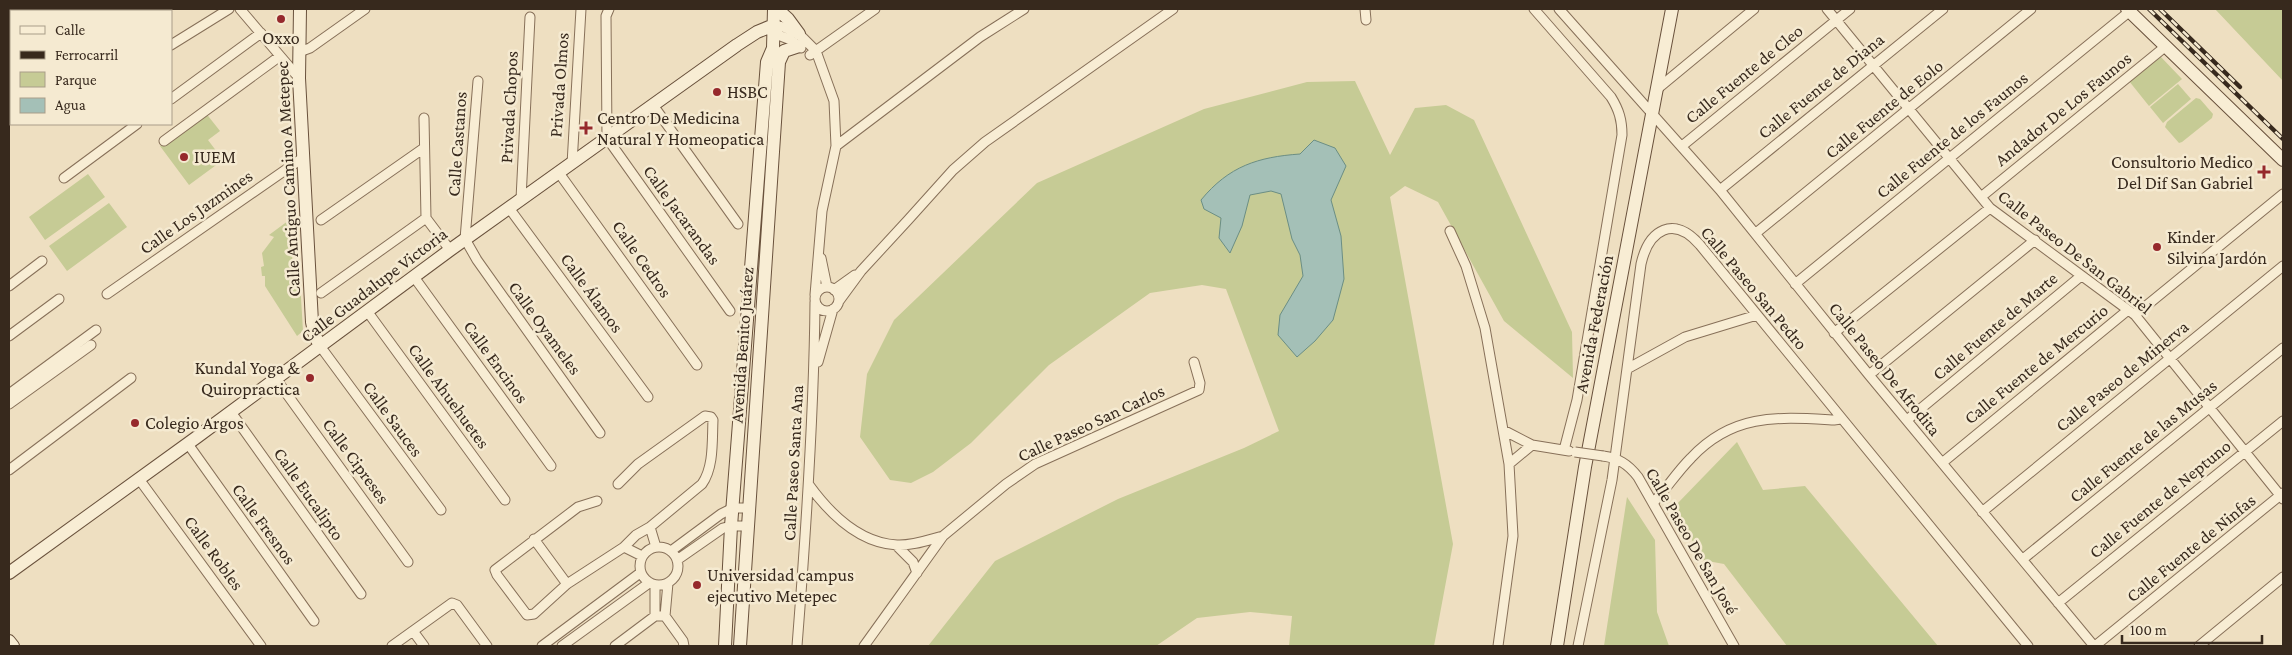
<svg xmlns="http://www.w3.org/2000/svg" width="2292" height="655" font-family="'Crimson Pro',serif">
  <rect width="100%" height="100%" fill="#eedfc1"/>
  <path fill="#c6cb95" d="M2215 9H2283V81Z
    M2160 56 2182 79 2149 106 2129 81Z
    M1355 81 1390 155 1415 108 1446 105 1474 120 1572 332 1573 378 1504 321 1438 202 1405 186 1390 197 1453 544 1434 646H1289L1292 616 1250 612 1197 618 1156 646H928L995 561 1118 499 1244 448 1279 431 1226 289 1202 285 1150 293 1049 365 971 443 933 472 911 483 890 480 860 437 867 374 894 320 1037 183 1204 109 1307 82Z
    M2178 84 2191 99 2163 123 2150 107Z
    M2196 98 2200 99 2213 114 2212 118 2182 142 2179 143 2165 127 2167 122Z
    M205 112 220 131 208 140 223 160 189 185 160 146Z
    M88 174 105 197 45 240 29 217Z
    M109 203 127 227 67 271 49 246Z
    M296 215 298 249 292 256 294 276 300 281 303 331 297 336 265 286V276H262L261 267 264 266 262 253 274 237 269 235Z
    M1737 442 1763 490 1805 486 1938 646H1787L1724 564 1702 560 1675 506Z
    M1627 497 1655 540 1657 612 1669 646H1604Z"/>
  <path fill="#a4c0b7" stroke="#6b8e84" d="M1314 140 1335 148 1346 166 1331 200 1341 236 1344 279 1333 320 1315 341 1297 357 1278 335 1280 315 1303 276 1300 255 1292 239 1281 194 1271 191 1250 195 1242 226 1230 253 1219 238 1221 218 1204 209 1201 200C1229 166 1258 157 1300 154Z"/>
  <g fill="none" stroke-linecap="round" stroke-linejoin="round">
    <g stroke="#877059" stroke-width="11">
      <path id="street" d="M240 9 299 78
        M609 9 606 16 607 138 730 311
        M1365 9 1366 20
        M1534 9 1611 97C1619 110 1622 120 1622 135L1577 400 1564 450
        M1559 9 1720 190 1869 375 2094 646
        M1827 9 1990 208 2135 315 2283 499
        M774 25 783 27 799 34 816 51 834 101 836 146 822 211 815 295
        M773 33 791 40 801 48
        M171 45 229 9
        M299 52 310 48 365 9
        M810 55 875 9
        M478 81 465 239 477 260 600 433
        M1656 90 1754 9
        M171 99 261 33
        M653 105 738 224
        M424 118 426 218 450 250
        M164 141 280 56
        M836 146 980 37 1024 9
        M1682 146 1850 9
        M572 164 581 9
        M559 173 697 365
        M64 178 137 124
        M1720 190 1943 9
        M1981 197 2166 46
        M521 199 530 17
        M509 208 648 397
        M321 220 424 148
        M1450 231 1466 266 1485 328 1509 464 1513 536 1498 646
        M1756 233 2031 9
        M821 258 827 287
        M414 277 551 466
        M1795 284 2130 11
        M9 286 42 261
        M815 299a12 12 0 1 1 24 0a12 12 0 1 1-24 0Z
        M834 290 855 275
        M321 293 426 218
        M107 294 304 157
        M839 301 861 271 908 220 953 170 985 142 1173 9
        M367 311 505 500
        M2135 315 2283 194
        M1834 333 1990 208
        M9 336 59 299
        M320 346 441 510
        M818 362 833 309
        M1627 369 1685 337 1757 315
        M1869 375 2035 240
        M276 379 408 562
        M9 394 96 330
        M9 404 91 345
        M231 412 361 594
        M1907 420 2081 276
        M1503 430 1532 445 1569 451
        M188 444 314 621
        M1603 456C1618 458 1628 464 1638 477L1734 646
        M1942 463 2128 310
        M1509 464 1532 445
        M9 470 131 378
        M139 479 261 646
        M809 485C830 514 859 543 897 545 912 546 928 540 943 536
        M597 501 578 507 495 570 497 575 527 615 534 614 567 584 624 547 636 535 650 527 702 484C714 467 712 441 713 420L711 417 705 416 638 464 618 484
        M1654 502C1667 488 1677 472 1691 458 1733 413 1778 417 1834 420L1841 419
        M1982 512 2283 266
        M650 527 656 547
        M534 539 567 584
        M896 545 913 562 917 573
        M640 566a19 19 0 1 1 38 0a19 19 0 1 1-38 0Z
        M624 547 642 556
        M671 551 721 514 733 508H749
        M2023 559 2283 348
        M677 560 723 528 731 526H747
        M655 585V616
        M2058 603 2283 421
        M665 616 668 583
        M413 631 424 646
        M392 646 452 603 457 605 487 646
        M542 646 640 573
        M562 646 649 583
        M615 646 655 616H665L683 641 684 646
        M797 646C806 532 814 417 815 302
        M864 646 943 536 1006 484 1035 464 1199 390 1200 383 1194 362
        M1578 646 1612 480 1641 264C1649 229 1674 215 1700 245L2028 646
        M2095 646 2283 493
        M2199 646 2283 577"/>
    </g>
    <g stroke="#69513c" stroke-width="14">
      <path id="secondary" d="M300 9 299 78 312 322 315 336 320 346
        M777 9 788 19 799 34
        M2127 9 2283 160
        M779 62 784 51 799 46
        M9 573 197 437 450 250 737 45 757 32 774 25
        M9 641 13 646
        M725 646 731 526 767 62 773 48 774 9
        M740 646 779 62 773 48
        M1557 646 1585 467 1672 9"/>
    </g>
    <use href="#street" stroke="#f8edd4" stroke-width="9"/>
    <use href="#secondary" stroke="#f8edd4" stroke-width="12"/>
    <g stroke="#37291d" stroke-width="4.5">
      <path id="rail" d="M2149 9 2283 139
        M2160 9 2240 87"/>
    </g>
    <use href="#rail" stroke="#f5ead1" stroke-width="2.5" stroke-dasharray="8" stroke-linecap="butt"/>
    <g stroke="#877059" stroke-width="11" stroke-linecap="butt">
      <path id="street-bridge" d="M1575 452 1603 456"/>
    </g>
    <use href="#street-bridge" stroke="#f8edd4" stroke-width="9"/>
  </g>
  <g fill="#96292c" stroke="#f5ead1" stroke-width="2">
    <circle cx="281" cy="19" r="5"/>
    <circle cx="717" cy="92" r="5"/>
    <path d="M583.5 120.5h5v5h5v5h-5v5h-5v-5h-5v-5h5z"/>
    <circle cx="184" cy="157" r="5"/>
    <path d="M2261.5 164.5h5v5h5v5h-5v5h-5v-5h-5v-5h5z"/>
    <circle cx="2157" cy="247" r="5"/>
    <circle cx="310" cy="378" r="5"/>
    <circle cx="135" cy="423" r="5"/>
    <circle cx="697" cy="585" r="5"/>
  </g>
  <g text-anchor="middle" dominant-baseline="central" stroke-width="5" stroke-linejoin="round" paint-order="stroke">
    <g font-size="18" fill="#37291d" stroke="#f5ead1" text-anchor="start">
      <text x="281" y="38" text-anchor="middle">Oxxo</text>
      <text x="727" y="92">HSBC</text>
      <text x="597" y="118">Centro De Medicina<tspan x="597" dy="21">Natural Y Homeopatica</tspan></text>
      <text x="194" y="157">IUEM</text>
      <text x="2253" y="162" text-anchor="end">Consultorio Medico<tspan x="2253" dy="21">Del Dif San Gabriel</tspan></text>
      <text x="2167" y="237">Kinder<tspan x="2167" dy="21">Silvina Jardón</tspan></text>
      <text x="300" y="368" text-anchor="end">Kundal Yoga &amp;<tspan x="300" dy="21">Quiropractica</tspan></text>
      <text x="145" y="423">Colegio Argos</text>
      <text x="707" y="575">Universidad campus<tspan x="707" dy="21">ejecutivo Metepec</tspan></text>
    </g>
    <g font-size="18" fill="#37291d" stroke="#f5ead1">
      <text transform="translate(1744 74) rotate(-39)">Calle Fuente de Cleo</text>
      <text transform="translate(559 85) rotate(-86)">Privada Olmos</text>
      <text transform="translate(1821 86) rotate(-39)">Calle Fuente de Diana</text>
      <text transform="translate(509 107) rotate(-87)">Privada Chopos</text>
      <text transform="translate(1884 109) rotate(-39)">Calle Fuente de Eolo</text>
      <text transform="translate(2063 109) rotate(-39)">Andador De Los Faunos</text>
      <text transform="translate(1952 135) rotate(-39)">Calle Fuente de los Faunos</text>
      <text transform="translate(457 144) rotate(-86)">Calle Castanos</text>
      <text transform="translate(288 179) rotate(-93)">Calle Antiguo Camino A Metepec</text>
      <text transform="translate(196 212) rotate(-35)">Calle Los Jazmines</text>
      <text transform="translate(682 215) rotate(54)">Calle Jacarandas</text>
      <text transform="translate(2075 252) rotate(38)">Calle Paseo De San Gabriel</text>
      <text transform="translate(642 259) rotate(55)">Calle Cedros</text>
      <text transform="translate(374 285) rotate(-37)">Calle Guadalupe Victoria</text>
      <text transform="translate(1754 288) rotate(50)">Calle Paseo San Pedro</text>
      <text transform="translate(592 293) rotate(54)">Calle Álamos</text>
      <text transform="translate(1594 324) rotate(-79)">Avenida Federación</text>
      <text transform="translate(1995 326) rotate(-40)">Calle Fuente de Marte</text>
      <text transform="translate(545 328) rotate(54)">Calle Oyameles</text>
      <text transform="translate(742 345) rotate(-86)">Avenida Benito Juárez</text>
      <text transform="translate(496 362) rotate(54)">Calle Encinos</text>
      <text transform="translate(2036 364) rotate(-39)">Calle Fuente de Mercurio</text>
      <text transform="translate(1885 369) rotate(51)">Calle Paseo De Afrodita</text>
      <text transform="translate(2122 376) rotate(-39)">Calle Paseo de Minerva</text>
      <text transform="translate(449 396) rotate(54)">Calle Ahuehuetes</text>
      <text transform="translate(393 419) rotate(54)">Calle Sauces</text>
      <text transform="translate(1091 423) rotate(-25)">Calle Paseo San Carlos</text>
      <text transform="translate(2143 441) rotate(-39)">Calle Fuente de las Musas</text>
      <text transform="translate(356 461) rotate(54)">Calle Cipreses</text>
      <text transform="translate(793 463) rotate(-87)">Calle Paseo Santa Ana</text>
      <text transform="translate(309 494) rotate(55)">Calle Eucalipto</text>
      <text transform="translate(2160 499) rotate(-39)">Calle Fuente de Neptuno</text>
      <text transform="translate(264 524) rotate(54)">Calle Fresnos</text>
      <text transform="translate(1692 541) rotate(60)">Calle Paseo De San José</text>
      <text transform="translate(2191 548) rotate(-39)">Calle Fuente de Ninfas</text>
      <text transform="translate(214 553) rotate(54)">Calle Robles</text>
    </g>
  </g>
  <rect width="2292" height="655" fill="none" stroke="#37291d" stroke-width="20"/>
  <rect x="10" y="10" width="162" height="115" fill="#f5ead1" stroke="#a99d89"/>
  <rect x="20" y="26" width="25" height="8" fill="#f8edd4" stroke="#a99d89"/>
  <text x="55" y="35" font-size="15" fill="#37291d">Calle</text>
  <rect x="20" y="51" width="25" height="8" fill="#37291d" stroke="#a99d89"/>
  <text x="55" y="60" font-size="15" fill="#37291d">Ferrocarril</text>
  <rect x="20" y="72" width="25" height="15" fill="#c6cb95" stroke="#a99d89"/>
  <text x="55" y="85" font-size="15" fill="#37291d">Parque</text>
  <rect x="20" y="98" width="25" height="15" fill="#a4c0b7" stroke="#a99d89"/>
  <text x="55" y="110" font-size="15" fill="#37291d">Agua</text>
  <path d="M2122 635v8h140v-8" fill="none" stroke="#37291d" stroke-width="2.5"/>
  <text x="2130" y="635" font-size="15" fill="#37291d" stroke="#f5ead1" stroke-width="4" paint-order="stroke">100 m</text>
</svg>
